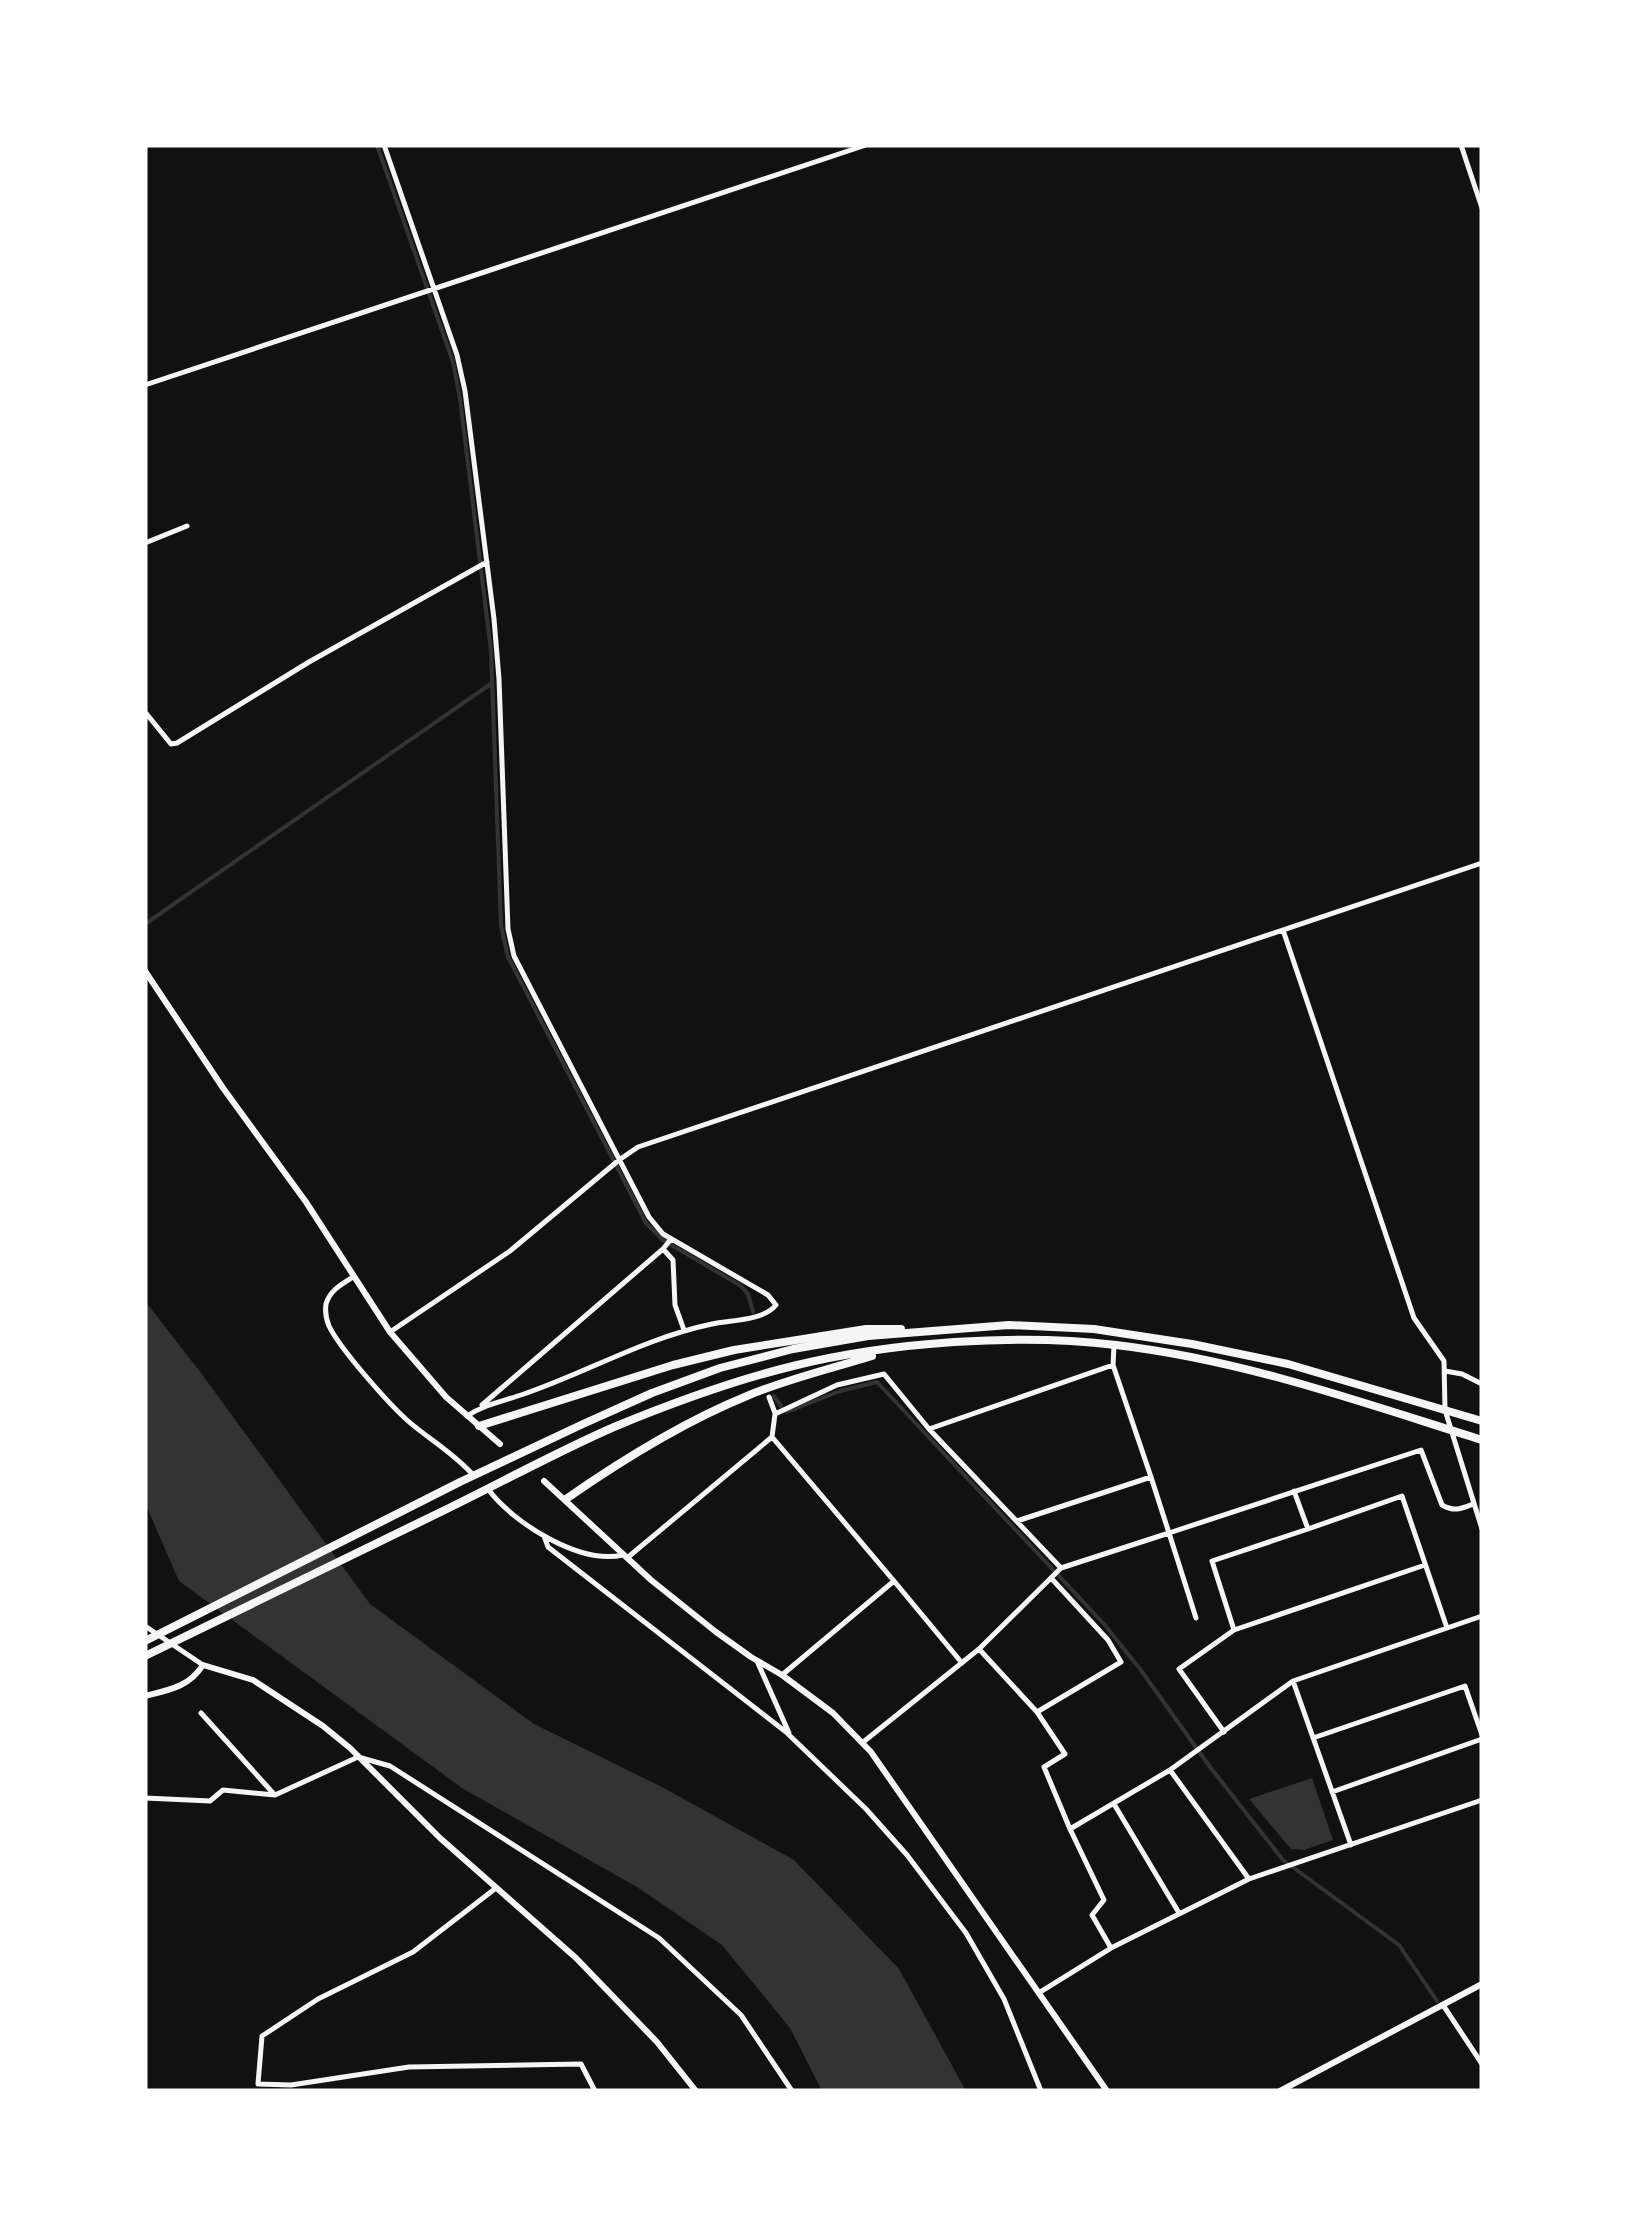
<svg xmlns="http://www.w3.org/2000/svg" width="1627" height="2236" font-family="Mulish,sans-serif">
  <rect width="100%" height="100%" fill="#111"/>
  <path fill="#333" d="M145 1301 201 1373 370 1604 534 1724 662 1787 794 1860 899 1969 966 2091H822L790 2028 722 1945 637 1887 462 1788 179 1581 145 1503Z
    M1312 1778 1333 1840 1304 1850 1291 1849 1249 1799Z"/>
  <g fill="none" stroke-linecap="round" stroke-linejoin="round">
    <path stroke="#333" stroke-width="4" d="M377 145 453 362 460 399 491 651 501 926 508 957 646 1223 663 1240 741 1286 748 1294 753 1312
      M145 924 492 683
      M774 1396 781 1406
      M787 1412 840 1391 877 1382 1104 1624 1140 1669 1210 1767 1283 1860 1399 1945 1437 2001"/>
    <path stroke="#f5f5f5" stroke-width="5" d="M384 145 457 355 465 391 494 619 499 679 508 929 514 956 649 1217 663 1234 768 1295 776 1305C763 1321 731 1320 712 1324 645 1338 588 1372 524 1394 504 1401 485 1404 467 1416
      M145 385 866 145
      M145 543 187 526
      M145 712 171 744 177 743 309 662 487 562
      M1283 930 1414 1318 1444 1361 1445 1410
      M663 1249 673 1260 675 1305 684 1330
      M353 1277C342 1284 330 1290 326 1304 325 1311 326 1319 329 1326 340 1349 389 1404 408 1421 430 1440 455 1454 474 1476
      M390 1332 510 1251 619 1160 638 1147 1482 863
      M1114 1346 1113 1365 1151 1477
      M1445 1371 1462 1374 1482 1384
      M769 1397 775 1413
      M482 1405 663 1249 671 1239
      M929 1429 1113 1365
      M488 1489C513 1523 580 1565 623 1555
      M1308 1529 1402 1496 1447 1628
      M544 1536 548 1547 786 1732 866 1809 907 1855 966 1933 1004 1999 1041 2091
      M627 1558 772 1437
      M1051 1578 1108 1640 1121 1662 1037 1712 1065 1754 1044 1767 1070 1829 1170 1770 1293 1681 1482 1616
      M894 1581 962 1663
      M1196 1618 1169 1533 1421 1450 1442 1505C1454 1512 1461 1509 1473 1504
      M1234 1630 1425 1565
      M979 1649 1037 1712
      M757 1661 789 1733
      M782 1675 894 1581 772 1437 775 1414 837 1385 884 1374 929 1429 1061 1568 1169 1533 1151 1477 1017 1521
      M1293 1681 1351 1845
      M201 1713 273 1793
      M1224 1732 1179 1669 1234 1630 1212 1561 1308 1529 1294 1491
      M1313 1738 1465 1686 1482 1735
      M862 1743 979 1649 1061 1568
      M1170 1770 1249 1879
      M1332 1792 1482 1739
      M145 1798 210 1801 223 1790 275 1795 358 1757 390 1766 659 1938 741 2015 792 2091
      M1114 1804 1179 1913
      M1070 1829 1104 1900 1092 1915 1111 1948
      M496 1888 413 1952 318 1999 262 2036 258 2084 291 2085 409 2067 581 2064 595 2091
      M1040 1992 1111 1948 1249 1879 1482 1800
      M1443 2005 1482 2064"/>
    <path stroke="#f5f5f5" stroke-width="5" d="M1461 145 1482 208
      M1445 1410 1482 1529
      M145 1626 203 1665"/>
    <path stroke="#f5f5f5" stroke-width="6" d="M145 971 223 1088 306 1202 390 1332 446 1397 500 1444
      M544 1481 651 1580 716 1632 751 1657 782 1675 833 1713 871 1752 1107 2091
      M145 1696C169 1690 189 1687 203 1665L253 1680 323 1726 350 1748 440 1838 576 1958 657 2042 696 2091
      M1280 2091 1482 1984"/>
    <path stroke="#f5f5f5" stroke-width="8" d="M479 1426 673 1365 734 1350 866 1329H901
      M566 1499C622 1460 683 1422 747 1396 787 1379 830 1369 872 1356
      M145 1641 460 1482 583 1424 652 1393 720 1368 793 1349 868 1336 1009 1325 1094 1329 1192 1344 1288 1364 1482 1421
      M145 1656C247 1606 349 1557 451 1507 506 1480 559 1451 614 1427 672 1403 732 1381 793 1366 890 1342 1018 1333 1116 1345 1243 1360 1361 1402 1482 1440"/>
  </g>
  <rect width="1627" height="2236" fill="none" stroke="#ffffff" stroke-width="295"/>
</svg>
